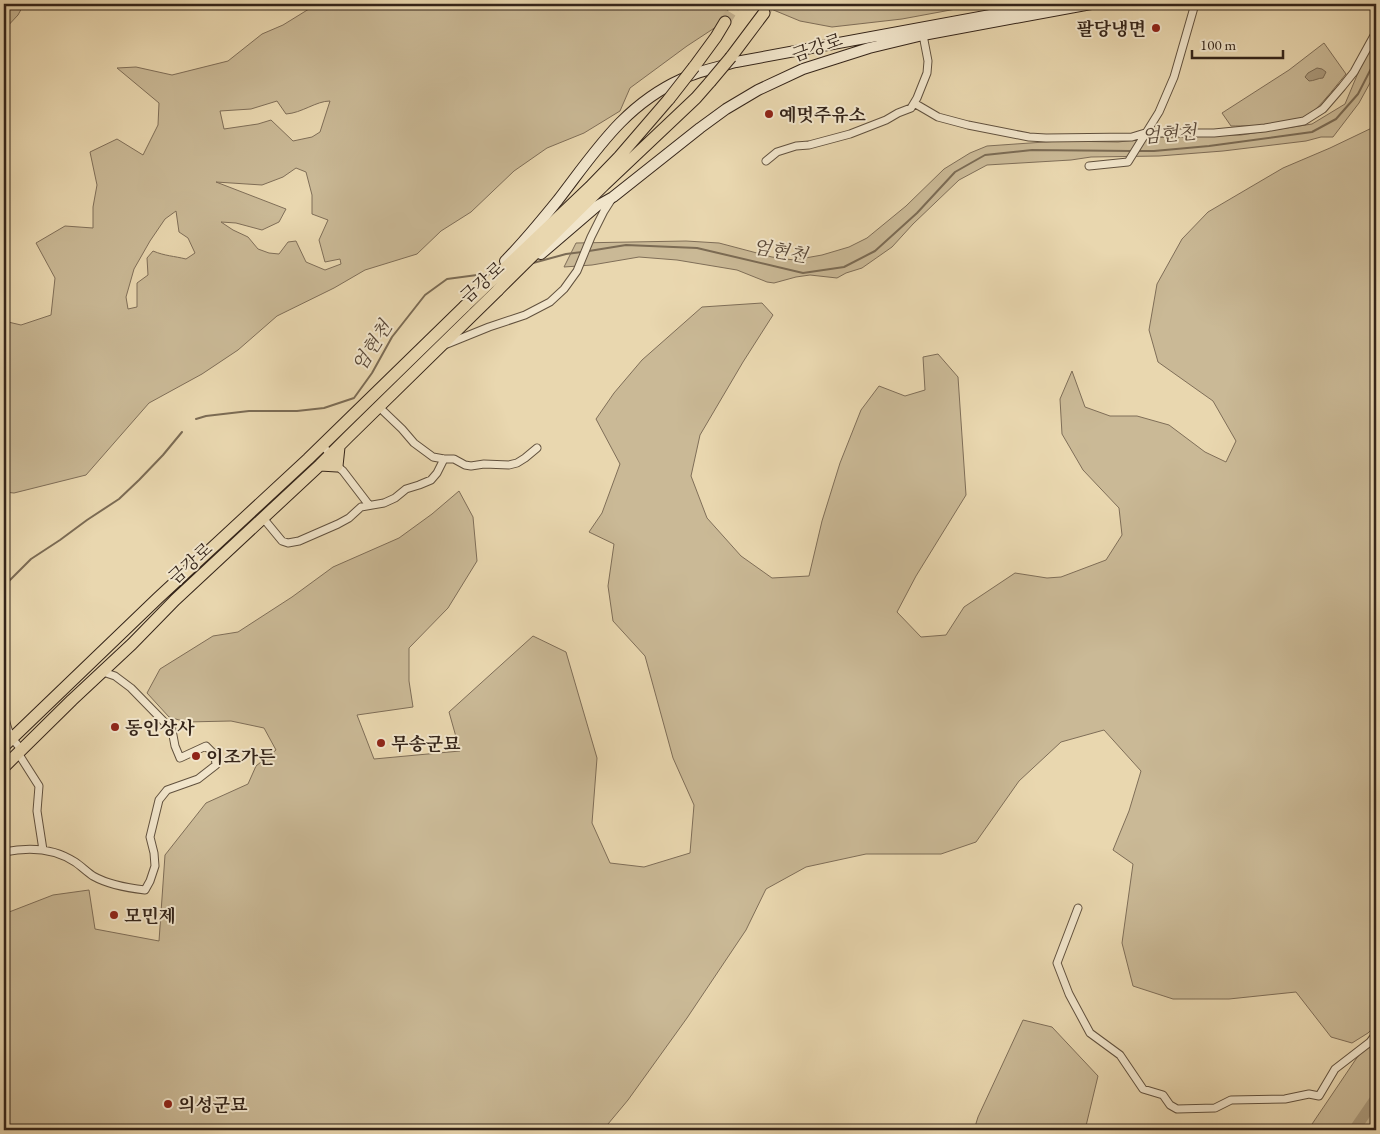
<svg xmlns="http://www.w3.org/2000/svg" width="1380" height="1134" font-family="'EB Garamond','Noto Serif KR',serif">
  <rect width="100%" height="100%" fill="#e9d7af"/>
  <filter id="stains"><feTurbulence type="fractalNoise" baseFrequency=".004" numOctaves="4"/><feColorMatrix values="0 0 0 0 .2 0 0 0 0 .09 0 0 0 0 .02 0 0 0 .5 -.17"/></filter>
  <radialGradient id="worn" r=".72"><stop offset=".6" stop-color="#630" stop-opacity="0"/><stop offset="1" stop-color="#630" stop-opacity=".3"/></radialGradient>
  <path fill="#cab996" stroke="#7f6e58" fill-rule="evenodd" d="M4 4H24L18 15 4 30Z
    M317 4H735L731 5 719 25 687 46 630 88 620 111 584 133 547 148 514 171 471 212 441 231 417 254 365 270 334 288 277 316 238 350 202 374 149 403 86 475 14 493 4 492V321L21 325 51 315 55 278 36 243 65 226 93 228V207L97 185 90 152 117 139 143 155 158 125 159 103 117 68 136 67 172 75 228 61 262 34 283 25ZM277 101 286 114C302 113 316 101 330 101L320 132 312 137 293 141 271 120 258 124 224 129 220 111 251 109ZM296 168 306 172 312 195V214L328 220 319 240 325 262 340 259 341 264 325 270 306 262 296 241 288 242 279 254 269 253 258 249 248 237 233 230 221 222 236 223 262 230 279 222 286 209 216 182 262 185 283 177ZM176 211 179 232 188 238 195 253 186 259C174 256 165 256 153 251L147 258 148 275 137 283V307L128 309 126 297 134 269 150 241 165 219Z
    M759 4H983L902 19 832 27 800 21Z
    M1376 36V72L1359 103 1333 137H1321L1306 141 1223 151 1159 156 1091 157 1071 160 987 165 959 180 913 224 892 247 862 268 846 273 837 278 810 275 796 277 774 283 767 282 737 270 677 260 639 257 592 265 564 267 576 243 686 241 719 243 772 257 794 260 822 255 849 247 867 238 906 206 944 169 970 153 987 146 1059 141 1118 142 1171 136 1241 135 1312 124 1345 104 1363 61Z
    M1324 43 1346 74C1336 86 1326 99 1315 110 1298 126 1254 126 1231 126L1222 113 1289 70Z
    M1376 126V894L1371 923 1376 939V1025L1368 1033 1352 1043 1331 1037 1296 992 1229 999H1173L1133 986 1122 943 1133 864 1113 850 1129 811 1141 771 1104 730 1061 742 1019 781 976 842 941 854H866L806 867 766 889 746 930 687 1018 628 1100 603 1130H4V914L53 895 89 890 95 929 159 941 165 855 206 803 248 784 256 766 276 750 264 728 231 721 186 722 169 717 147 693 160 669 213 636 238 632 292 597 333 567 399 538 432 514 459 491 473 517 477 561 448 608 409 648V681L413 707 357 715 374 759 460 751 449 712 533 636 566 652 597 758 592 823 610 863 644 867 690 853 694 805 673 758 645 656 613 621 608 586 614 544 589 532 602 513 620 464 596 419 614 393 642 360 702 307 762 303 773 315 743 362 700 435 691 476 707 518 741 556 772 578 809 576 822 521 840 463 861 410 879 386 905 396 925 390 923 357 938 354 958 377 966 495 916 576 897 612 921 637 946 635 964 607 1015 573 1047 578 1061 577 1106 560 1122 535 1119 508 1083 470 1062 434 1060 399 1072 371 1085 407 1110 416H1137L1169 425 1205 452 1226 462 1236 441 1213 401 1158 362 1149 330 1157 284 1182 239 1208 212 1283 168 1330 148Z
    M1023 1020 1052 1027 1098 1076 1085 1130H974L978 1117Z
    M1376 1034V1130H1308L1356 1059Z"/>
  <path fill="#ab9a7c" stroke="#7b6b54" d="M1317 68 1322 69 1326 72 1323 78C1318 78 1314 81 1309 81L1305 77 1308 73Z"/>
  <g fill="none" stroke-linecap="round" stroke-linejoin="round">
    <path stroke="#7b6b54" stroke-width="2" d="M1137 151H1154L1209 146 1312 132 1336 119 1358 94 1376 59
      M589 251 626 245 697 248 803 273 844 267 875 251 917 213 955 172 985 155 1032 150 1132 151
      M533 263 566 254 582 252
      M196 419 206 416 249 411H297L324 408 354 398 372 373 392 337 425 295 447 279 492 273
      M4 586 31 559 60 540 87 520 119 499 139 480 163 455 182 432"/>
    <path stroke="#ab9a7c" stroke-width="11" d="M1354 1130 1376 1098"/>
    <path stroke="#c5b391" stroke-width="11" stroke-dasharray="11 5.5" stroke-linecap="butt" d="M764 13 770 4
      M725 22 736 4"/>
    <g stroke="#61513e" stroke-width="9">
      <path id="minor" d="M914 103 938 117 968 125 1029 137 1046 138 1132 137 1145 133H1214L1265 128 1304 121 1323 109 1342 87 1354 72 1376 32
        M766 161 777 152 796 146 809 145 850 134 886 120 898 113 911 108 917 98 927 73 928 61 923 35
        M1089 166 1128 162 1159 112 1174 77 1195 4
        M447 344 489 327 525 315 550 302 564 289 577 271 591 237 604 211 611 200
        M379 407 402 429 414 443 433 457 444 459H454L465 465 471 466 484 464 509 465 517 463 525 458 537 448
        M322 445 331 455 337 466 343 471 369 505
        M263 518 282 541 288 543 299 541 338 524 349 518 361 507 384 503 395 498 406 489 419 485 431 480 437 473 444 459
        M4 714C8 732 9 736 22 750
        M18 753 39 786 37 811 43 850
        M4 852C28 847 54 848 75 862 81 866 87 872 93 876 109 885 127 888 145 890L150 881 155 866 154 853 150 837 159 800 167 790 198 779 216 765 215 755 206 746 180 758 175 746 172 730 131 688 115 676 103 672
        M1078 908 1057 963 1069 994 1090 1033 1120 1055 1143 1089 1163 1095 1170 1105 1177 1109 1215 1108 1231 1100 1285 1099 1309 1094 1319 1096 1335 1069 1370 1042 1376 1034"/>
    </g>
    <g stroke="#342419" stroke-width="12">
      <path id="secondary" d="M541 254 597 206 613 197 700 128 726 109 758 90 803 69 869 48 923 35 1091 4
        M505 261C524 242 541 221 558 200 595 152 624 105 682 79 699 71 718 67 736 62L1050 4"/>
    </g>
    <g stroke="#342419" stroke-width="13">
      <path id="primary" d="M320 465 337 466 339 447
        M4 746 158 598 308 459 465 306
        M4 767 72 700 132 644 175 600 320 465 348 437 498 290"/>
    </g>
    <g stroke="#342419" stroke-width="13">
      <path id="trunk" d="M731 57 764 13
        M694 67 716 37 725 22
        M498 290 604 185 696 98 710 82
        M465 306 590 187 619 157 669 99"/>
    </g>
    <use href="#minor" stroke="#f1e5cb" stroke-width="7"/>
    <use href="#secondary" stroke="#f1e5cb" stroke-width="10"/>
    <use href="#primary" stroke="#e9d7af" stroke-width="11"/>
    <use href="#trunk" stroke="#e9d7af" stroke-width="11"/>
    <g stroke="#342419" stroke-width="13" stroke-linecap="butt">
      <path id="trunk-bridge" d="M710 82 731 57
        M669 99 694 67"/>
    </g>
    <use href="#trunk-bridge" stroke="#e9d7af" stroke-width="11"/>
  </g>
  <g fill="#8f2418" stroke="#f1e5cb" stroke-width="2">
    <circle cx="1156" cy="28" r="5"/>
    <circle cx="769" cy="114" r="5"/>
    <circle cx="115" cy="727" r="5"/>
    <circle cx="381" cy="743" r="5"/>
    <circle cx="196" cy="756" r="5"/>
    <circle cx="114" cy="915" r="5"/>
    <circle cx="168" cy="1104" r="5"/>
  </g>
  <g text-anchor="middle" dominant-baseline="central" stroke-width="4" stroke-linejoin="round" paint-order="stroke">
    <g font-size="18" font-weight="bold" fill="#342419" stroke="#f1e5cb" text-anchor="start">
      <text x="1146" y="28" text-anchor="end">팔당냉면</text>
      <text x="779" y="114">예멋주유소</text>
      <text x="125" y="727">동인상사</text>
      <text x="391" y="743">무송군묘</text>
      <text x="206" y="756">이조가든</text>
      <text x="124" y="915">모민제</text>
      <text x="178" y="1104">의성군묘</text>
    </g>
    <g font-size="18" fill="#342419" stroke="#f1e5cb">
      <text transform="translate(817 47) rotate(-19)">금강로</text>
      <text transform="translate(482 282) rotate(-42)">금강로</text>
      <text transform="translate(190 563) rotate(-42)">금강로</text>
    </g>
    <g font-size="19" font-style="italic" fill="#584737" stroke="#f1e5cb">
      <text transform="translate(1169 134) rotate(-5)">엄현천</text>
      <text transform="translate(780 251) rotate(10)">엄현천</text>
      <text transform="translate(372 346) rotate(-57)">엄현천</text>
    </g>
  </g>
  <rect width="1380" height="1134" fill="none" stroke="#e9d7af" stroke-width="20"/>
  <rect x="5" y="5" width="1370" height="1124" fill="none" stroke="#342419" stroke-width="2.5"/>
  <rect x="10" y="10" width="1360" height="1114" fill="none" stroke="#342419"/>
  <path d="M1192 50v8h91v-8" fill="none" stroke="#342419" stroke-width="2.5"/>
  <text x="1200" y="50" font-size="15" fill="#342419" stroke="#f1e5cb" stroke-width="4" paint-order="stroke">100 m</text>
  <rect width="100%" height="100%" filter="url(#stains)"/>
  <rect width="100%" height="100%" fill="url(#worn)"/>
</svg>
